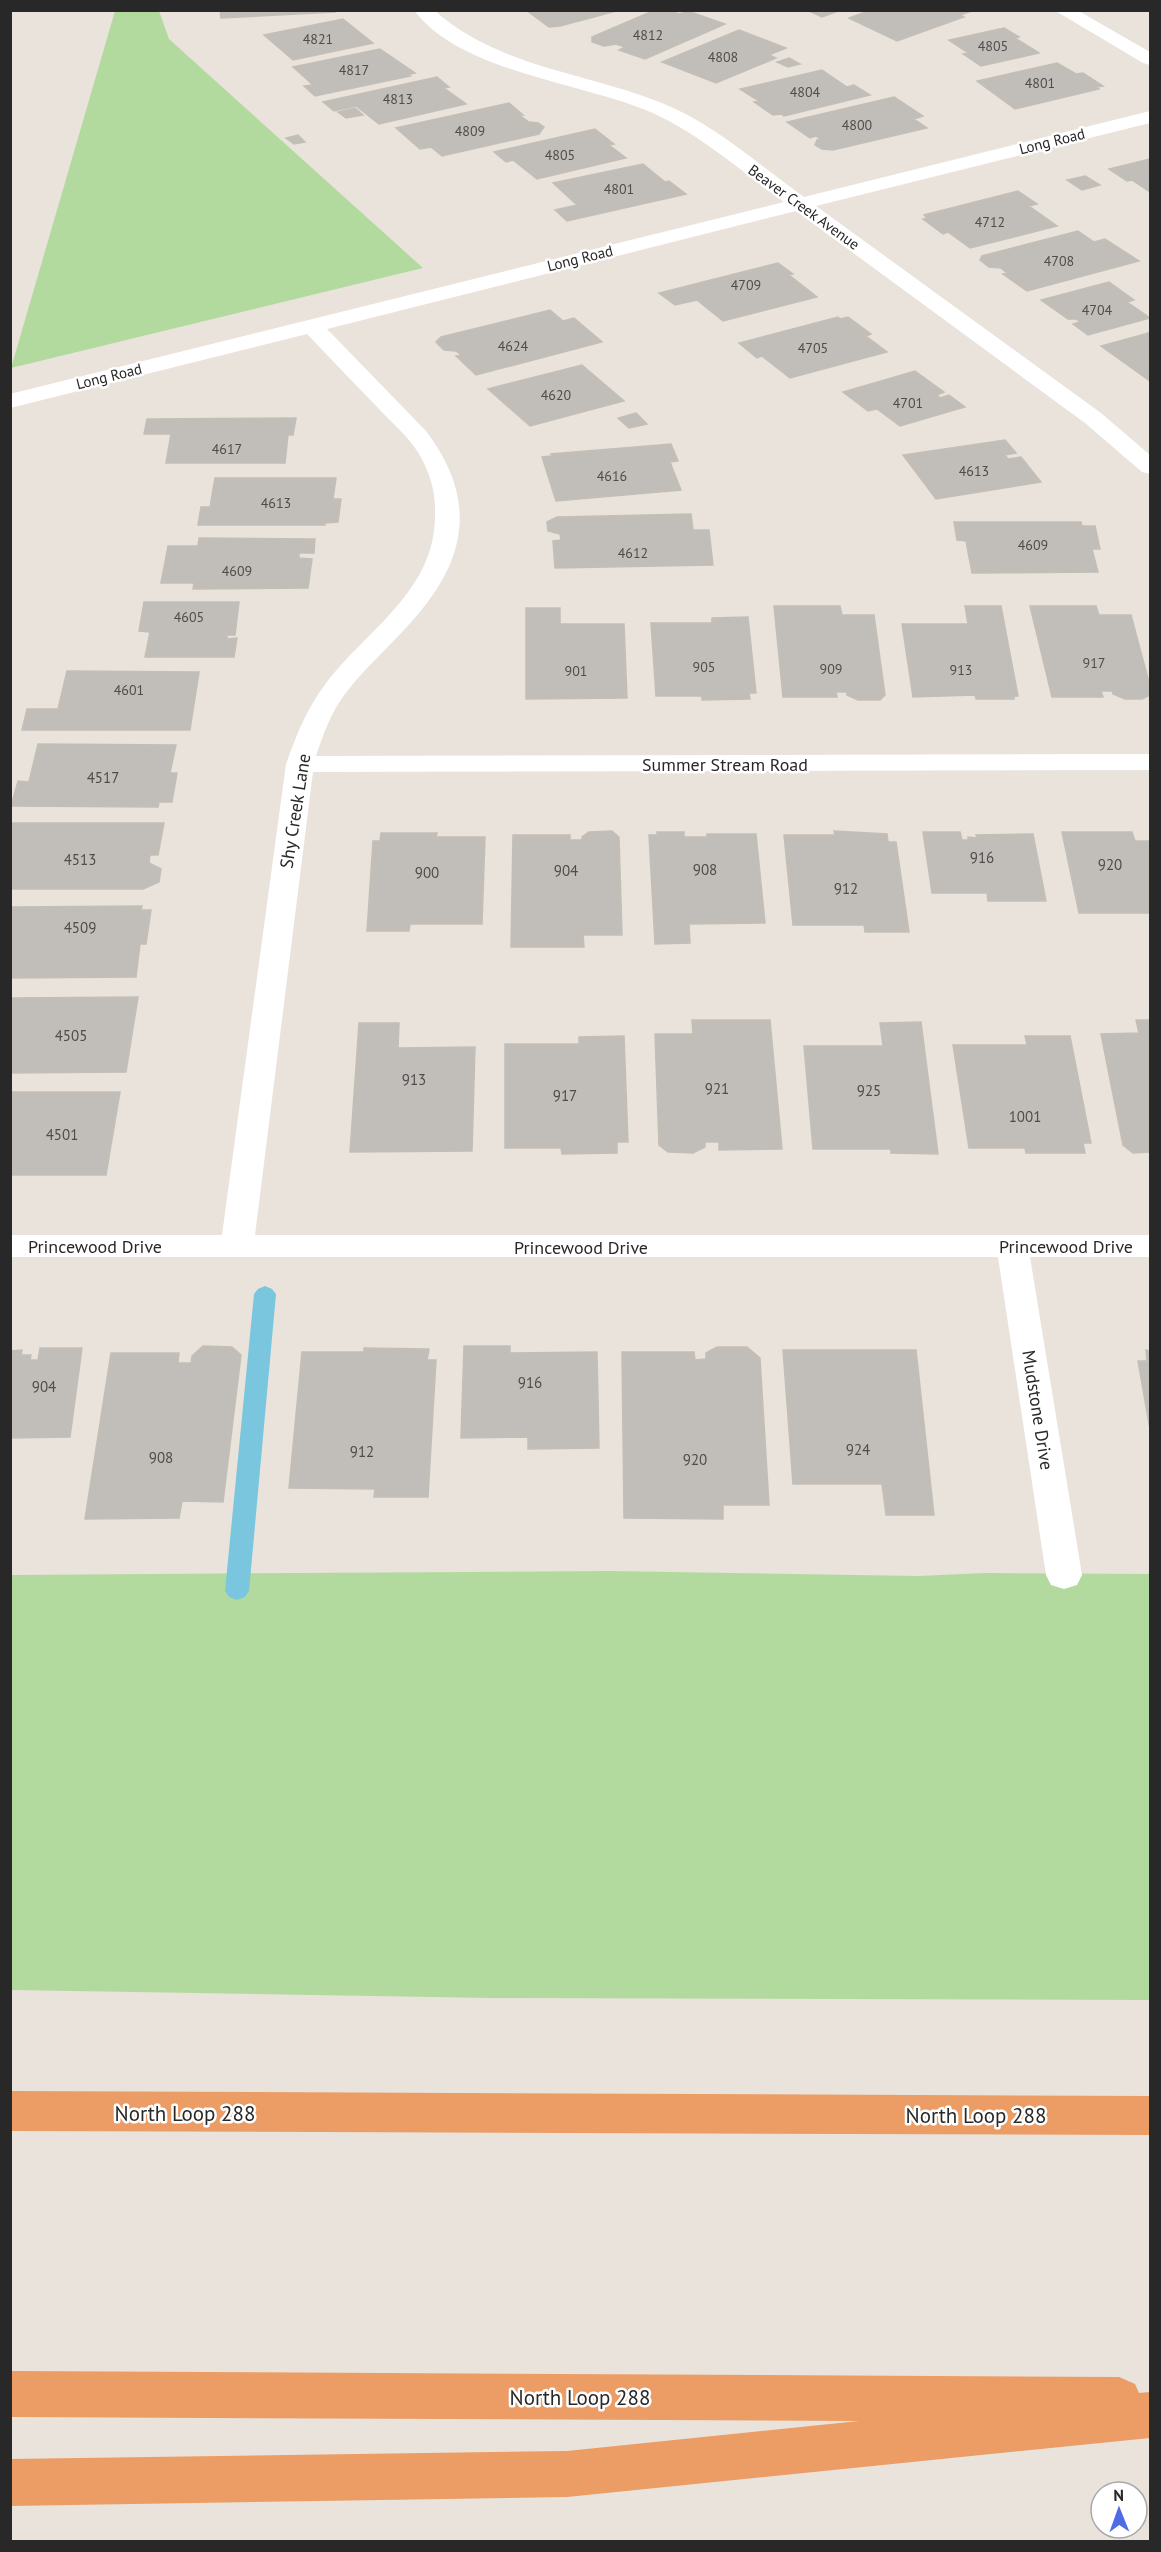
<svg xmlns="http://www.w3.org/2000/svg" width="1161" height="2552" font-family="'PT Sans',sans-serif">
  <rect width="100%" height="100%" fill="#e9e3dc"/>
  <path fill="#b3da9e" d="M115 11H159L169 39 423 268 11 368Z
    M609 1571 918 1576 985 1573 1150 1574V2000L490 1998 11 1990V1575Z"/>
  <g fill="none" stroke-linecap="round" stroke-linejoin="round">
    <path fill="#7ac6df" fill-rule="evenodd" d="M265 1286 272 1289 276 1294 249 1591 245 1597 237 1600 229 1597 225 1591 254 1294 258 1289Z"/>
  </g>
  <path fill="#c1bdb8" stroke="#c4bfb6" stroke-width="1.5" d="M220 10H334L335 12 221 18Z
    M526 10H620L560 26 549 27Z
    M655 10H670L679 14 688 11 725 24 645 59 619 50 625 47 616 44 604 46 592 42V37Z
    M807 10H841L822 17Z
    M871 10H966L969 12 960 15 964 17 897 41 849 18Z
    M343 19 373 43 293 60 264 35Z
    M1004 28 1019 37 1015 38 1039 53 981 66 963 54 968 53 949 40Z
    M739 30 786 48 769 55 776 58 716 83 662 62Z
    M380 49 415 73 407 75 410 76 315 96 304 86 313 85 293 67Z
    M789 58 800 64 788 67 777 62Z
    M1057 63 1076 74 1083 73 1103 86 1096 87 1099 89 1015 109 977 81Z
    M822 70 847 87 854 85 870 95 784 116 781 114 773 115 754 102 759 101 740 89Z
    M437 77 449 87 444 88 466 104 379 124 356 106 334 111 323 102Z
    M894 97 923 116 914 119 927 128 833 150 822 149 815 145 817 140 821 139 816 136 810 138 787 122Z
    M509 103 523 115H519L529 122 538 123 544 127 539 134 442 156 431 147 420 149 396 128Z
    M355 108 363 115 346 118 338 112Z
    M595 129 614 144 609 145 626 158 537 179 513 160 506 162 494 152Z
    M298 135 305 142 294 144 286 138Z
    M1150 159V192L1132 180 1127 181 1109 169Z
    M643 164 665 182 669 181 686 194 567 221 555 210 577 205 553 183Z
    M1085 176 1100 185 1082 190 1067 180Z
    M1018 191 1037 204 1029 206 1057 226 970 248 948 232 943 234 923 219 927 218 924 215Z
    M1078 231 1094 242 1105 239 1139 261 1027 291 1003 274 1007 273 1001 268 989 267 980 260 982 256Z
    M778 263 793 274 789 275 817 297 723 321 697 300 675 305 659 293Z
    M1109 282 1134 300 1127 302 1150 318 1088 335 1073 324 1080 322 1076 319H1068L1041 300Z
    M550 310 563 321 574 318 602 342 476 375 456 356 461 355 456 351 444 350 436 342 441 337Z
    M838 317 840 319 848 317 871 334 866 336 887 352 790 378 762 356 757 358 739 343Z
    M1150 332V381L1101 346 1145 334Z
    M582 365 624 401 530 426 488 389Z
    M915 371 944 392 937 395 940 398 949 395 965 407 900 426 877 409 868 411 843 392Z
    M636 413 647 424 629 428 618 418Z
    M296 418 293 435H288L285 463H166L171 434H144L147 419Z
    M1005 440 1016 453 1005 455 1008 459 1021 457 1041 482 936 499 903 455Z
    M671 444 678 461 670 462 681 490 556 501 542 457 552 456 551 454Z
    M215 478H336L333 499H341L338 522 325 523V525H198L201 507H210Z
    M691 514 693 530H709L713 565 555 568 553 541 561 540 560 534 548 531 547 522 557 517Z
    M954 522H1081L1082 526H1095L1100 549H1092L1098 572 972 573 966 541 957 540Z
    M199 538 315 539 314 553H299V558L312 559 308 588 193 589 194 583H161L168 546H198Z
    M144 602H239L235 635H227V639L237 638 234 657H145L150 632 139 631Z
    M774 606H840L842 615H874L885 695 880 700H858L847 695V692H836L837 697H783Z
    M965 606H1001L1018 696H1014V699H976L975 695 913 697 902 624H968Z
    M1030 606H1096L1099 615H1131L1150 686V695L1142 699H1125L1113 694 1112 691H1101L1103 697H1052Z
    M526 608H560V624H624L627 698 526 699Z
    M748 617 756 693H749L750 699 702 700V696H656L651 623H712V618Z
    M67 671 199 672 190 730H22L27 709H58Z
    M38 744 176 745 170 773H177L172 802H159L158 807 11 806 18 781 29 782Z
    M10 823H164L158 855H150L149 863 161 869 159 882 143 889H10Z
    M612 831 619 837 622 935H583L584 947H511L513 835H570V840H582V837L589 832Z
    M834 831 887 834 888 842H896L909 932H865L864 925H793L784 835H835Z
    M657 832H684V837H707V834H756L765 923 689 924 690 943 655 944 649 835H657Z
    M923 832H960L962 840H968V837L977 838 976 835 1033 834 1046 901H988L987 893H932Z
    M1062 832H1132L1135 841H1150V913H1079Z
    M381 833H437L436 837H485L482 924H410L409 931H367L373 841H380Z
    M142 906 141 910H151L146 944H140L136 977 10 978V907Z
    M138 997 126 1072 10 1073V998Z
    M692 1020H770L782 1149 719 1150V1142H705V1147L693 1153 668 1152 659 1145 655 1034H693Z
    M1136 1020H1150V1152L1133 1153 1123 1145 1101 1034 1139 1033Z
    M921 1022 938 1154 891 1153V1149H813L804 1046H883L880 1023Z
    M359 1023H399L398 1048 475 1047 472 1151 350 1152Z
    M624 1036 628 1142H617V1153L562 1154 561 1148H505V1044H579V1037Z
    M1025 1036H1070L1091 1143H1083L1085 1153H1026L1025 1148H969L953 1045H1027Z
    M10 1092H120L106 1175H10Z
    M203 1346 232 1347 241 1355 223 1502 182 1501 179 1518 85 1519 111 1353H179L178 1363H191L192 1356Z
    M464 1346H510V1353L597 1352 599 1448 528 1449V1437L461 1438Z
    M717 1347H747L760 1358 769 1505H723V1519L624 1518 622 1352H694L695 1360 706 1359V1353Z
    M40 1348H82L70 1437 10 1438V1351L22 1350 21 1355H31L30 1360H38Z
    M364 1348 429 1349 427 1360H436L428 1497H374L375 1489 289 1488 302 1352H364Z
    M783 1350H916L934 1515H886L882 1484H793Z
    M1146 1350 1150 1351V1429L1138 1361H1147Z"/>
  <g fill="none" stroke-linecap="round" stroke-linejoin="round">
    <path fill="#fff" fill-rule="evenodd" d="M414 10H434C499 68 586 72 662 103 714 124 758 164 804 197L1150 111V123L816 206 1101 413 1150 455V474L1142 472 1085 423 796 211 327 329 426 431C474 494 470 553 419 613 396 641 367 665 345 694 331 712 323 735 316 756L1150 754V770L313 772 255 1235H1150V1257H1030L1082 1575 1077 1585 1064 1589 1051 1585 1046 1575 998 1257H10V1235H222L286 764C296 736 306 710 324 686 365 630 435 593 435 515 436 493 430 472 419 454 409 437 393 424 380 410 355 384 331 359 307 334L10 408V394L784 202C742 172 702 136 655 114 587 83 460 73 414 10Z
      M1054 10H1077L1150 52V65L1143 63Z"/>
    <path fill="#eb9d65" fill-rule="evenodd" d="M10 2091 1150 2096V2135L10 2131Z
      M10 2371 1119 2377 1135 2384 1139 2393 1150 2392V2438L567 2497 10 2506V2459L567 2451 859 2421 10 2417Z"/>
  </g>
  <g text-anchor="middle" dominant-baseline="central" stroke-width="5" stroke-linejoin="round" paint-order="stroke">
    <g font-size="14" fill="#4e4d4c">
      <text x="648" y="35">4812</text>
      <text x="318" y="39">4821</text>
      <text x="993" y="46">4805</text>
      <text x="723" y="57">4808</text>
      <text x="354" y="70">4817</text>
      <text x="1040" y="83">4801</text>
      <text x="805" y="92">4804</text>
      <text x="398" y="99">4813</text>
      <text x="857" y="125">4800</text>
      <text x="470" y="131">4809</text>
      <text x="560" y="155">4805</text>
      <text x="619" y="189">4801</text>
      <text x="990" y="222">4712</text>
      <text x="1059" y="261">4708</text>
      <text x="746" y="285">4709</text>
      <text x="1097" y="310">4704</text>
      <text x="513" y="346">4624</text>
      <text x="813" y="348">4705</text>
      <text x="556" y="395">4620</text>
      <text x="908" y="403">4701</text>
      <text x="227" y="449">4617</text>
      <text x="974" y="471">4613</text>
      <text x="612" y="476">4616</text>
      <text x="276" y="503">4613</text>
      <text x="1033" y="545">4609</text>
      <text x="633" y="553">4612</text>
      <text x="237" y="571">4609</text>
      <text x="189" y="617">4605</text>
      <text x="1094" y="663">917</text>
      <text x="704" y="667">905</text>
      <text x="831" y="669">909</text>
      <text x="961" y="670">913</text>
      <text x="576" y="671">901</text>
      <text x="129" y="690">4601</text>
    </g>
    <g font-size="15" fill="#282828" stroke="#fff">
      <text transform="translate(1052 141) rotate(-14)">Long Road</text>
      <text transform="translate(804 207) rotate(36)">Beaver Creek Avenue</text>
      <text transform="translate(580 258) rotate(-14)">Long Road</text>
      <text transform="translate(109 376) rotate(-14)">Long Road</text>
    </g>
    <g font-size="15" fill="#4e4d4c">
      <text x="103" y="777">4517</text>
      <text x="982" y="857">916</text>
      <text x="80" y="859">4513</text>
      <text x="1110" y="864">920</text>
      <text x="705" y="869">908</text>
      <text x="566" y="870">904</text>
      <text x="427" y="872">900</text>
      <text x="846" y="888">912</text>
      <text x="80" y="927">4509</text>
      <text x="71" y="1035">4505</text>
      <text x="414" y="1079">913</text>
      <text x="717" y="1088">921</text>
      <text x="869" y="1090">925</text>
      <text x="565" y="1095">917</text>
      <text x="1025" y="1116">1001</text>
      <text x="62" y="1134">4501</text>
      <text x="530" y="1382">916</text>
      <text x="44" y="1386">904</text>
      <text x="858" y="1449">924</text>
      <text x="362" y="1451">912</text>
      <text x="161" y="1457">908</text>
      <text x="695" y="1459">920</text>
    </g>
    <g font-size="18" fill="#282828" stroke="#fff">
      <text x="725" y="764">Summer Stream Road</text>
      <text transform="translate(295 811) rotate(-81)">Shy Creek Lane</text>
      <text x="95" y="1246">Princewood Drive</text>
      <text x="1066" y="1246">Princewood Drive</text>
      <text x="581" y="1247">Princewood Drive</text>
      <text transform="translate(1038 1410) rotate(81)">Mudstone Drive</text>
    </g>
    <g font-size="21" fill="#282828" stroke="#fff">
      <text x="185" y="2113">North Loop 288</text>
      <text x="976" y="2115">North Loop 288</text>
      <text x="580" y="2397">North Loop 288</text>
    </g>
  </g>
  <rect width="1161" height="2552" fill="none" stroke="#282828" stroke-width="24"/>
  <g transform="translate(1119 2510) rotate(359)"><circle r="28" fill="#ffffff" stroke="#a9a9a9" stroke-width="1.5"/>
  <path d="M0-4.5L10 22L0 15L-10 22Z" fill="#4e6ce4"/>
  <text y="-9" font-size="16" font-weight="bold" text-anchor="middle" fill="#282828">N</text>
  </g>
</svg>
